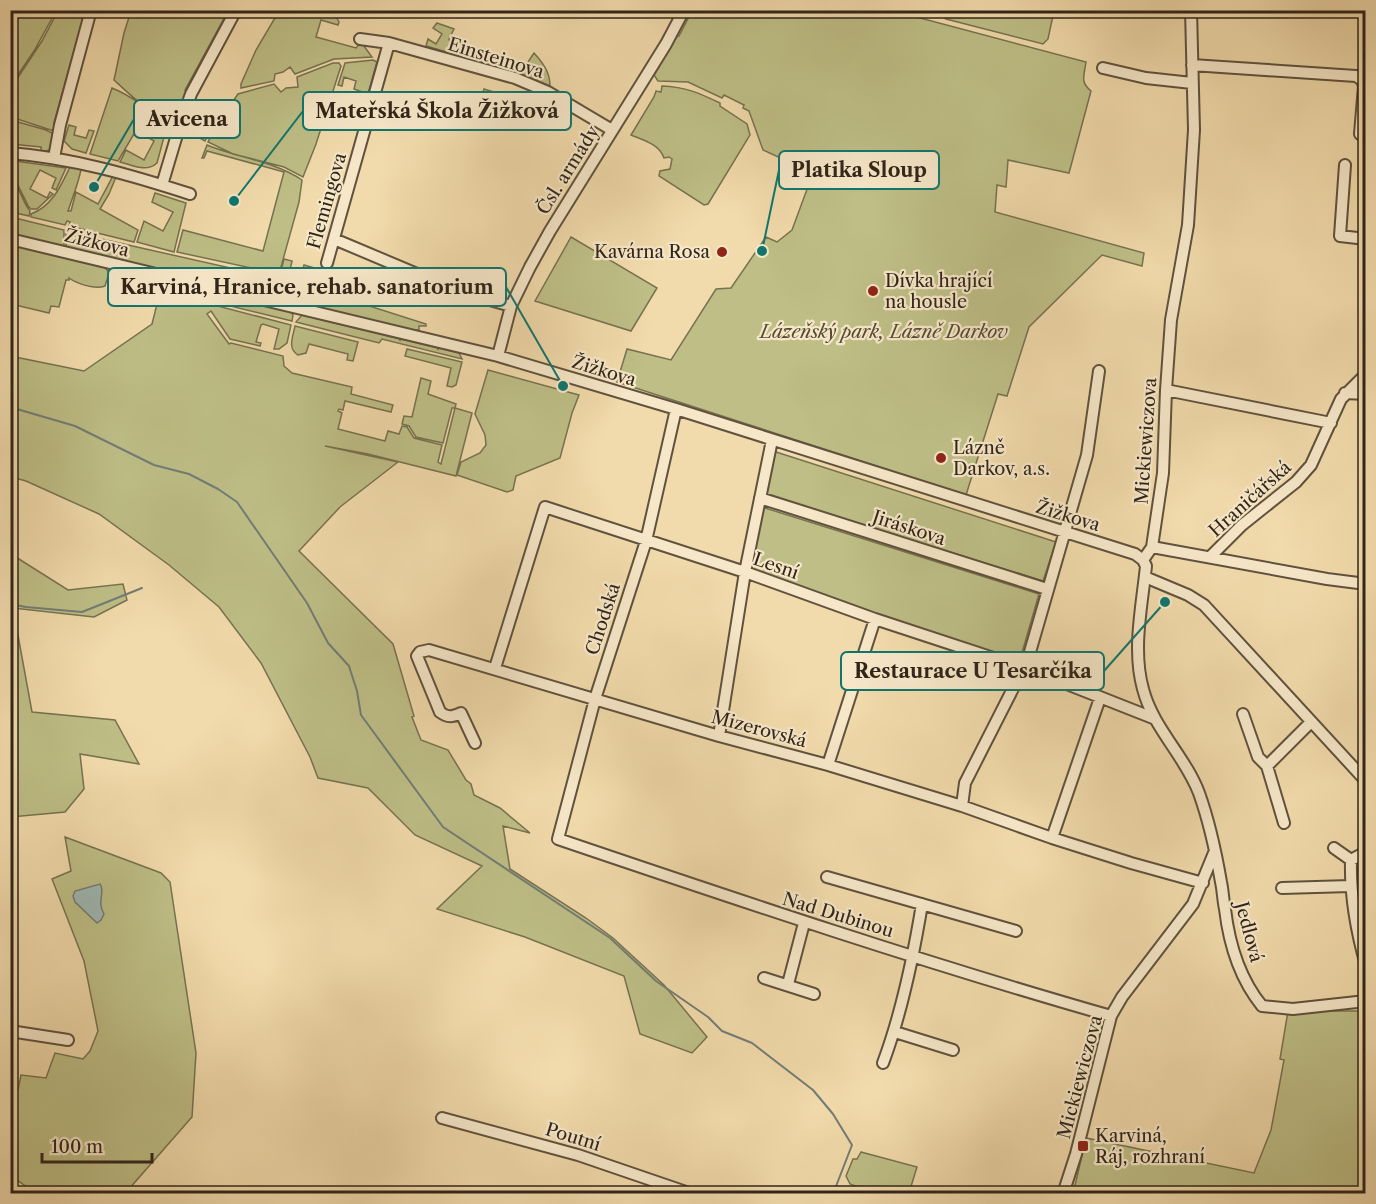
<svg xmlns="http://www.w3.org/2000/svg" width="1376" height="1204" font-family="'Libre Caslon Text',serif">
  <rect width="100%" height="100%" fill="#f1daab"/>
  <filter id="stains"><feTurbulence type="fractalNoise" baseFrequency=".00333" numOctaves="4"/><feColorMatrix values="0 0 0 0 .2 0 0 0 0 .09 0 0 0 0 .02 0 0 0 .5 -.17"/></filter>
  <radialGradient id="worn" r=".72"><stop offset=".6" stop-color="#630" stop-opacity="0"/><stop offset="1" stop-color="#630" stop-opacity=".3"/></radialGradient>
  <path fill="#bebe86" stroke="#777250" stroke-width="1.5" d="M11 11H18L43 18 45 11H56L34 51 11 85Z
    M58 11H85L54 123 59 124 57 132 11 117V88L42 41Z
    M131 11H228L185 90 188 93 183 104H181L172 118C155 120 126 91 114 80L124 33Z
    M279 11H333L339 22 338 25 321 20 316 37 356 48 361 42 372 57 334 59 295 74 290 67 283 72 275 74 274 81 241 88V84L256 50Z
    M692 11H894L1086 62C1084 76 1080 82 1091 91L1069 173 1008 160 1006 187 997 185 995 212 1144 253 1142 266 1102 255 1029 327 1007 396 998 394 966 495 617 382 627 349 671 360 716 289 731 288 766 237 777 242 792 230 813 173 763 150 749 111 743 108 744 105 724 95 722 98 688 82 658 81 654 75 676 37 679 36Z
    M944 11V10L1054 11 1048 39 1043 44 946 19 943 17Z
    M437 23 454 29 449 39 451 45 453 44 459 52 457 55 426 46 428 39 436 44 442 34 433 28Z
    M534 53C543 63 550 72 550 86L520 74Z
    M373 60 377 62 368 94 354 89 356 81 344 77 342 86 338 85 345 63Z
    M333 63H339L341 66 316 144 303 177 284 167 233 154 208 142 220 120 238 94 274 84 281 92 286 88 298 87 297 77Z
    M662 86C686 87 699 93 720 103V106L747 124 750 135 708 204 704 205 659 176 660 171 670 169 672 159 669 157 664 158C659 144 643 140 631 135L654 97 656 91 661 92Z
    M112 88C131 95 146 109 164 119L141 122 118 161 90 154Z
    M484 89 497 93 488 122 475 118Z
    M193 108 198 111 194 118 205 124 210 116 216 120 205 141 185 130Z
    M11 120 46 130 56 135 50 150 41 152V147L11 144Z
    M166 121 168 122 157 163C146 173 133 165 120 162L126 150 144 160 154 141 137 131C143 119 155 122 166 121Z
    M69 125 76 127 74 135 86 138 89 130 94 131 86 153 72 149 64 141Z
    M207 145C238 158 274 161 302 180L299 202 279 274 177 252 183 230 263 251 284 172 207 151 204 158H202Z
    M15 161 66 168 56 190 52 188 56 178 40 170 30 189 47 198 50 192 53 194 37 209H31L28 206C22 191 10 177 15 161Z
    M71 165 81 167C82 173 71 202 68 211H71L76 192 98 204 113 176 116 177 109 194 100 209 138 230 134 242 69 226 70 222 67 221 65 225 31 217V214C53 206 61 185 71 165Z
    M11 181C21 187 22 202 30 211L29 216 11 212Z
    M155 193 186 203 174 252 137 242 144 221 163 231 173 212 152 202Z
    M11 217 64 230V247L11 234Z
    M66 231 310 286 312 290 309 305 66 247Z
    M571 237 657 288 631 331 535 301Z
    M11 244 105 267 109 273 105 286C94 290 76 283 69 278V280H66L59 307 51 306 49 313 11 304 10 278 12 280 15 269H11Z
    M284 259 292 261 290 270 302 273 304 265 318 269 315 280 313 282 280 275Z
    M123 271 291 312 293 315 292 321 161 289 160 291 291 325 287 343 279 349H274L279 329 263 324 261 325 256 342 261 343 260 346 230 339 211 311 207 314 229 344 231 343 283 356 284 366 292 373 352 387 351 394 393 405 391 412 345 401 343 410 339 409 338 411 342 413 338 429 385 441 388 431 399 434 402 426 407 427 414 438 442 445 438 462 441 464 455 408H452L443 443 416 437 409 426 402 424 404 416 412 417 421 378 431 381 428 394 456 404 455 408 472 413 456 476 368 454 325 446 398 462 340 507 299 551 393 644 414 716 412 717 421 740 448 750 466 780 471 784 474 795 500 808 530 833 503 826 510 869 586 918 613 938 664 985 707 1037 692 1053 640 1034 624 976 525 937 437 909 482 866 415 835 368 788 318 778 310 757 261 663 219 607 169 565 99 514 26 481 11 477 10 356 84 371 152 324 160 292 113 280 116 274Z
    M316 289 426 324V326H419V330H409L311 306Z
    M302 315 400 339V341L401 339 438 348V350L439 348 459 353 462 359 382 339 379 343 296 322Z
    M295 326 358 342 353 361 347 360 348 354 309 344 306 353 298 355C287 348 293 337 295 326Z
    M407 349 462 362 456 385 452 387 447 386 451 368 405 356Z
    M488 370 579 395 572 413 560 458 516 476 513 490 507 492 457 475 461 462 480 453 486 445 485 435 475 414Z
    M773 451 1056 542 1043 581 765 494Z
    M762 507 1039 594 1019 663 754 573 750 569Z
    M11 554 68 590 123 584 127 600 94 617 13 608 32 712 115 720 139 764 80 754 84 789 65 812 11 817Z
    M65 837 161 873 170 882 196 1053 192 1117 129 1189 134 1193H35L17 1180H11L10 1090H18L21 1075 46 1078 55 1053 83 1059 90 1051 98 1031 84 961 52 879 71 871Z
    M1288 1011H1365V1193L1073 1194 1086 1138 1254 1173 1271 1130 1284 1060 1280 1059Z
    M861 1152 917 1167 909 1193H874L850 1184 846 1176 853 1159H857Z"/>
  <path fill="#9eb8b3" stroke="#727d76" stroke-width="1.5" d="M100 884C106 893 96 900 104 914L101 920 97 923 75 902 73 896 75 891Z"/>
  <g fill="none" stroke-linecap="round" stroke-linejoin="round">
    <path stroke="#727d76" stroke-width="2" d="M10 407 75 426 154 465 189 474 218 489 237 502 307 603 328 643 349 666 357 691 361 715 443 827 610 938 656 981 708 1017 722 1031 752 1043 813 1090 833 1114 852 1145 833 1194
      M10 604 26 607 82 612 142 588"/>
    <g stroke="#60523e" stroke-width="14">
      <path id="minor" d="M360 39 389 43 515 78 548 92 612 130
        M1192 65 1356 76 1362 80 1364 86 1360 134
        M1103 68 1146 78 1192 83
        M10 153C73 158 131 175 190 194
        M54 158 60 125 91 10
        M1345 165 1340 236 1366 239
        M162 185 179 128 191 94 236 10
        M10 239 498 356 676 409 1135 554 1143 560
        M334 239 455 290 511 306
        M327 263 389 43
        M498 356 511 306 530 267 550 231 666 44 684 10
        M1166 390 1331 423
        M1345 393 1366 394
        M676 409 646 541 595 699 558 839C741 901 925 963 1111 1016
        M760 498 1047 589
        M1152 547 1327 579 1366 584
        M1210 557 1242 525 1296 482 1311 465 1341 399 1366 374
        M1143 560 1146 566C1142 606 1132 650 1143 689 1153 728 1185 756 1199 793 1209 821 1216 853 1221 882 1223 891 1223 900 1225 909 1229 943 1240 979 1262 1006L1293 1009 1366 1001
        M1143 560 1152 547 1163 473 1166 390 1171 320 1188 225 1194 130 1191 10
        M1145 577 1188 595 1204 605 1366 781
        M495 668 545 507 745 572 875 619 1039 673 1153 718
        M1243 714 1258 757 1267 766 1311 722
        M719 736 745 572 772 440
        M475 743 461 713C452 717 448 718 440 712L417 656 420 652 429 650 719 736 828 765 962 806 1052 838 1131 863 1203 883
        M828 765 875 619
        M1267 766 1284 823
        M962 806 965 783 1028 659 1087 455 1099 371
        M1052 838 1100 698
        M1334 848 1351 860
        M1366 852 1351 860C1350 896 1356 930 1366 965
        M827 877 1016 931
        M1282 888 1350 886
        M764 978 814 994
        M788 984 804 923
        M10 1031 68 1040
        M895 1032 953 1050
        M883 1063C902 1012 913 959 922 904
        M442 1118 578 1155 692 1194
        M1063 1194 1076 1154 1111 1016 1122 997 1193 904 1214 853"/>
    </g>
    <use href="#minor" stroke="#f6e7c8" stroke-width="10"/>
  </g>
  <g fill="#8f2418" stroke="#f6e7c8" stroke-width="2">
    <circle cx="722" cy="252" r="6"/>
    <circle cx="873" cy="291" r="6"/>
    <circle cx="941" cy="458" r="6"/>
    <rect x="1077" y="1140" width="12" height="12" rx="3"/>
  </g>
  <g text-anchor="middle" dominant-baseline="central" stroke-width="4.5" stroke-linejoin="round" paint-order="stroke">
    <g font-size="18" fill="#30251a" stroke="#f6e7c8">
      <text transform="translate(496 58) rotate(17)">Einsteinova</text>
      <text transform="translate(568 170) rotate(-58)">Čsl. armády</text>
      <text transform="translate(327 201) rotate(-74)">Flemingova</text>
      <text transform="translate(97 243) rotate(14)">Žižkova</text>
      <text transform="translate(604 371) rotate(17)">Žižkova</text>
      <text transform="translate(1146 441) rotate(-86)">Mickiewiczova</text>
      <text transform="translate(1250 499) rotate(-42)">Hraničářská</text>
      <text transform="translate(1068 516) rotate(17)">Žižkova</text>
      <text transform="translate(909 528) rotate(18)">Jiráskova</text>
      <text transform="translate(776 566) rotate(19)">Lesní</text>
      <text transform="translate(603 619) rotate(-72)">Chodská</text>
      <text transform="translate(759 729) rotate(15)">Mizerovská</text>
      <text transform="translate(838 915) rotate(17)">Nad Dubinou</text>
      <text transform="translate(1249 932) rotate(75)">Jedlová</text>
      <text transform="translate(1080 1077) rotate(-75)">Mickiewiczova</text>
      <text transform="translate(573 1137) rotate(17)">Poutní</text>
    </g>
    <g font-size="18" fill="#30251a" stroke="#f6e7c8" text-anchor="start">
      <text x="710" y="252" text-anchor="end">Kavárna Rosa</text>
      <text x="885" y="281">Dívka hrající<tspan x="885" dy="21">na housle</tspan></text>
      <text x="953" y="448">Lázně<tspan x="953" dy="21">Darkov, a.s.</tspan></text>
      <text x="1095" y="1136">Karviná,<tspan x="1095" dy="21">Ráj, rozhraní</tspan></text>
    </g>
    <g font-size="18" font-style="italic" fill="#544b35" stroke="#f6e7c8">
      <text x="884" y="332">Lázeňský park, Lázně Darkov</text>
    </g>
  </g>
  <path fill="none" stroke="#0f766e" stroke-width="2" d="M234 201L303 111M94 187L134 119M762 251L779 170M563 386L506 287M1165 602L1104 671"/>
  <g fill="#0f766e" stroke="#f6e7c8" stroke-width="2">
    <circle cx="234" cy="201" r="6"/>
    <circle cx="94" cy="187" r="6"/>
    <circle cx="762" cy="251" r="6"/>
    <circle cx="563" cy="386" r="6"/>
    <circle cx="1165" cy="602" r="6"/>
  </g>
  <g fill="#f6e7c8" stroke="#0f766e" stroke-width="2">
    <rect x="303" y="92" width="268" height="38" rx="6"/>
    <rect x="134" y="100" width="106" height="38" rx="6"/>
    <rect x="779" y="151" width="160" height="38" rx="6"/>
    <rect x="108" y="268" width="398" height="38" rx="6"/>
    <rect x="841" y="652" width="263" height="38" rx="6"/>
  </g>
  <g font-size="20" text-anchor="middle" font-weight="bold" fill="#30251a">
    <text x="437" y="118">Mateřská Škola Žižková</text>
    <text x="187" y="126">Avicena</text>
    <text x="859" y="177">Platika Sloup</text>
    <text x="307" y="294">Karviná, Hranice, rehab. sanatorium</text>
    <text x="973" y="678">Restaurace U Tesarčíka</text>
  </g>
  <rect width="1376" height="1204" fill="none" stroke="#f1daab" stroke-width="36"/>
  <rect x="12" y="12" width="1352" height="1180" fill="none" stroke="#30251a" stroke-width="3"/>
  <rect x="18" y="18" width="1340" height="1168" fill="none" stroke="#30251a" stroke-width="1.5"/>
  <path d="M42 1153v9h110v-9" fill="none" stroke="#30251a" stroke-width="3"/>
  <text x="51" y="1153" font-size="18" fill="#30251a" stroke="#f6e7c8" stroke-width="4.5" paint-order="stroke">100 m</text>
  <rect width="100%" height="100%" filter="url(#stains)"/>
  <rect width="100%" height="100%" fill="url(#worn)"/>
</svg>
